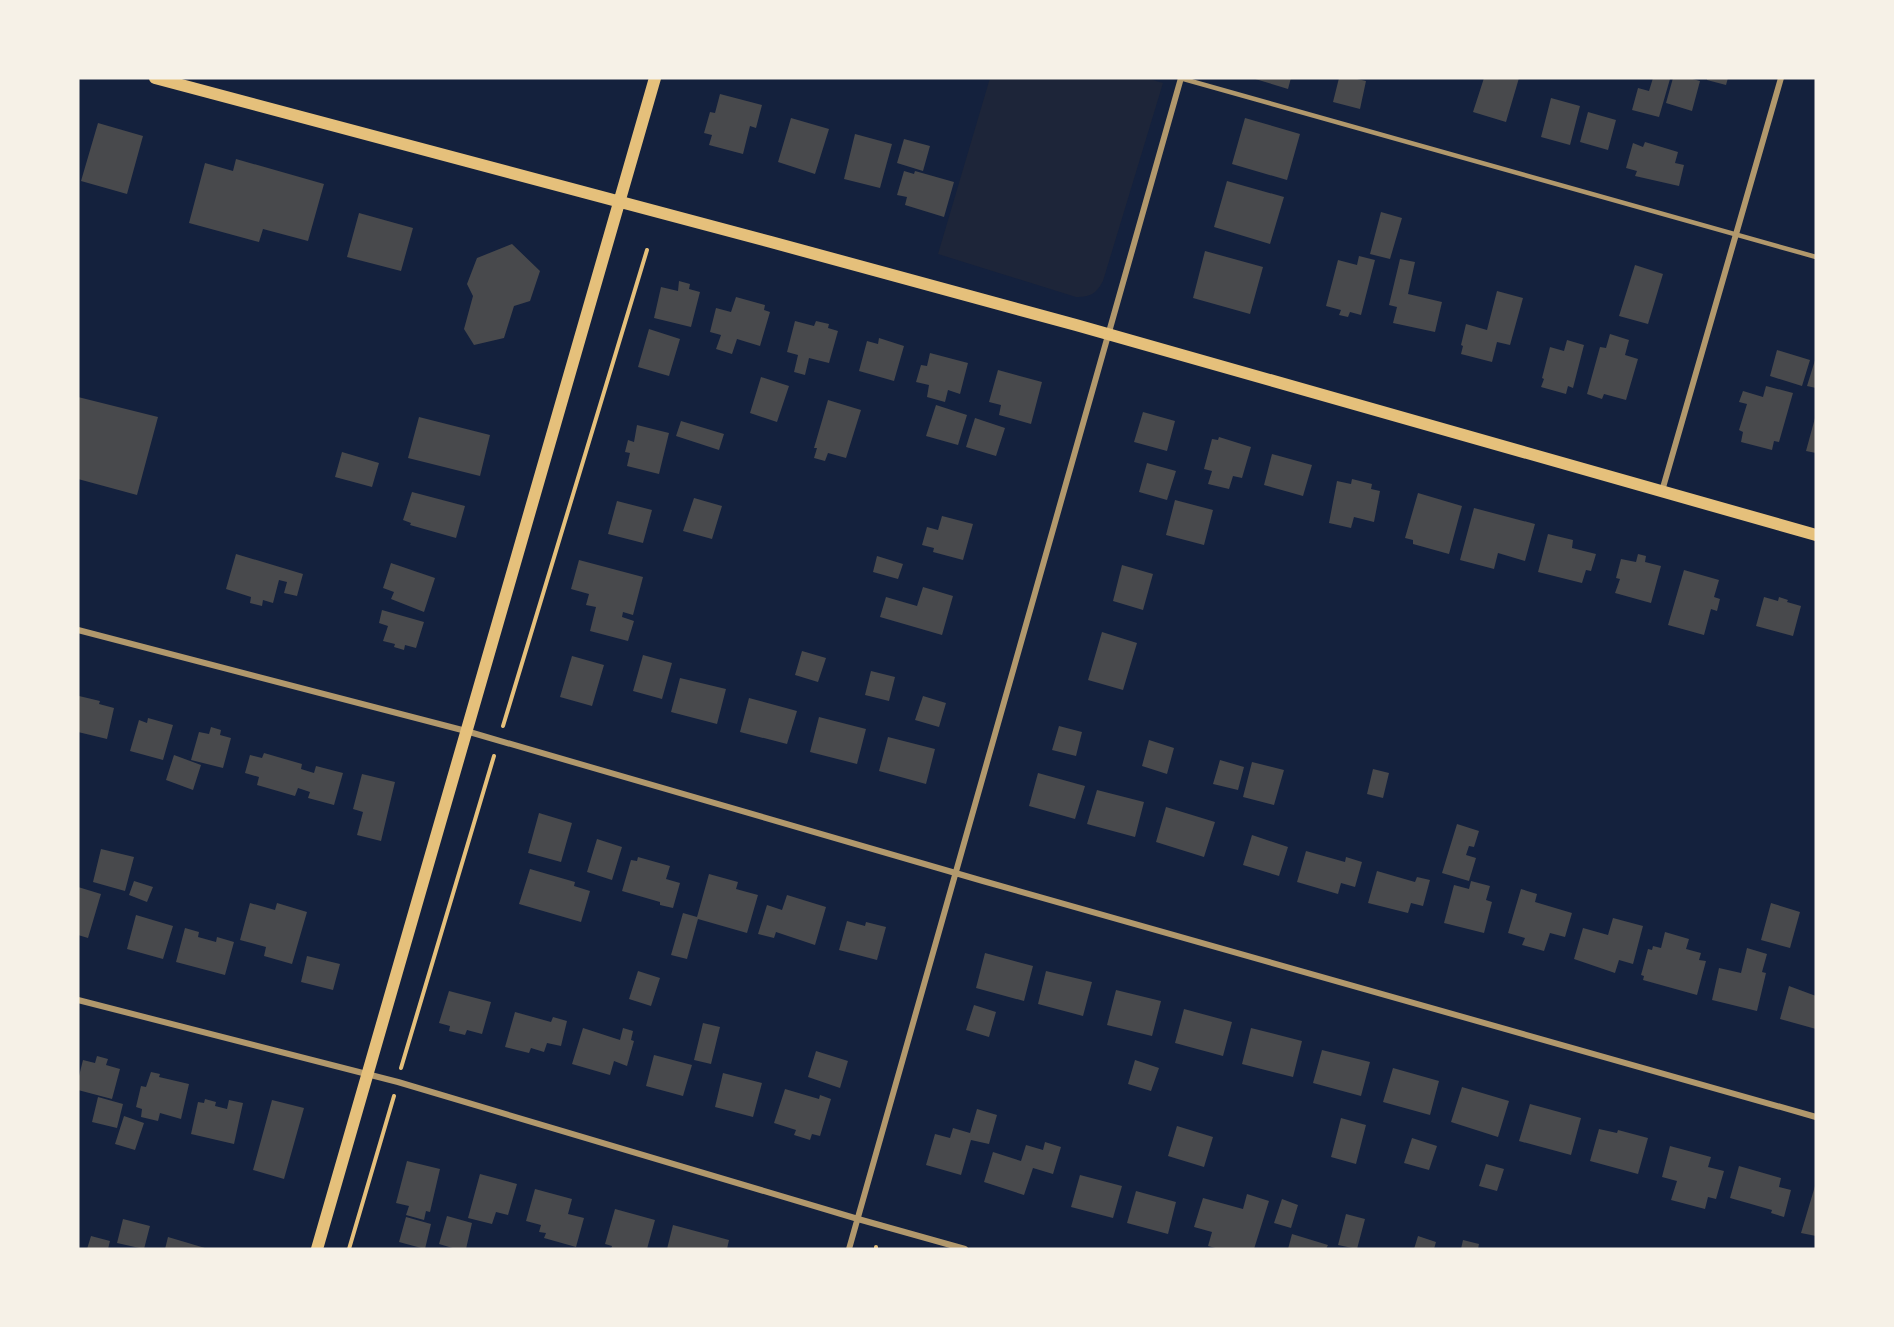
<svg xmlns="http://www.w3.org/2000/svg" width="1894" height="1327" font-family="'IBM Plex Sans',sans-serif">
  <rect width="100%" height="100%" fill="#14213d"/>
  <path fill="#1d2539" d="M990 78H1146L1163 83 1103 281C1096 294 1090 297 1076 297L938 254Z"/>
  <path fill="#48494c" d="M1252 78H1291L1288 89Z
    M1339 78H1353L1366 81 1360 109 1333 102Z
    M1484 78H1519L1506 122 1473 112Z
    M1653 78 1670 79 1659 117 1632 110 1638 88 1649 91Z
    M1673 78H1689L1700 81 1692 111 1666 103Z
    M1707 78H1728L1726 85 1707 80Z
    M720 94 762 105 756 128 750 126 743 154 709 145 712 135 704 133 710 112 715 113Z
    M1551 98 1580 106 1570 145 1541 137Z
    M1588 112 1616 120 1608 150 1580 142Z
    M791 118 829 129 815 174 778 162Z
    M1245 118 1300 134 1287 180 1232 164Z
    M98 123 143 136 127 194 81 181Z
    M855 134 892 144 880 188 844 179Z
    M904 139 930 146 923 171 897 163Z
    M1645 142 1678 152 1675 163 1684 165 1679 186 1635 176 1637 171 1626 168 1633 143 1643 147Z
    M236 159 324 184 308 241 263 229 259 242 189 223 205 163 233 171Z
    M904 171 914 174 915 171 954 182 944 217 905 205 907 197 897 195Z
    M1227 181 1284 197 1270 244 1214 227Z
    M1381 212 1402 218 1390 259 1370 254Z
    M359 213 413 228 401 271 347 257Z
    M512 244 540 271 530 301 514 306 504 338 474 345 464 329 473 296 467 284 477 258Z
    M1205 251 1263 267 1250 314 1193 298Z
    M1359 256 1375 260 1361 315 1350 312 1348 317 1339 315 1341 310 1326 306 1338 260 1357 265Z
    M1400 259 1415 262 1408 294 1442 302 1435 332 1393 323 1397 307 1389 305Z
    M1635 265 1663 274 1648 324 1619 316Z
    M679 281 690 284 689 289 700 292 691 327 654 318 661 287 678 291Z
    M1497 291 1523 298 1510 345 1497 342 1492 362 1461 354 1463 346 1461 345 1466 324 1487 330Z
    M736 297 765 305 764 310 770 312 760 346 737 339 732 354 716 349 721 335 710 332 716 308 731 312Z
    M795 321 814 326 816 321 829 324 828 328 838 331 829 363 809 358 805 375 794 372 798 355 787 352Z
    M649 329 680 339 669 376 638 367Z
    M1610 334 1629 340 1625 355 1638 359 1626 400 1604 394 1602 399 1587 394 1600 347 1606 348Z
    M879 338 904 346 894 381 859 371 867 341 878 344Z
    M1567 340 1584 345 1573 388 1568 386 1566 394 1541 387 1544 379 1542 378 1550 347 1564 351Z
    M1777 350 1810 360 1802 386 1770 376Z
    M930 353 968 363 960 394 948 390 945 402 927 397 929 385 916 382 921 365 927 366Z
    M1816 357V388L1807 386Z
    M998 370 1042 382 1031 424 999 415 1001 405 989 402Z
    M761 377 789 386 777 422 750 413Z
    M1766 386 1793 393 1779 442 1774 441 1772 450 1741 442 1743 432 1739 430 1747 404 1739 402 1743 391 1763 397Z
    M78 397 158 417 137 495 78 479Z
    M828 400 861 410 846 458 828 453 825 461 814 458 817 448H814Z
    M936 405 967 415 958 445 926 436Z
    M1143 412 1175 421 1167 451 1134 442Z
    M419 417 490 435 480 476 408 458Z
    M975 418 1005 428 996 456 966 447Z
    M1815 418 1816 419V453L1806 451Z
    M681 421 724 434 719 450 676 436Z
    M637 425 669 433 659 474 627 466 630 453 625 452 628 440 634 442Z
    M1219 437 1251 447 1242 478 1233 476 1229 489 1208 484 1212 471 1204 469 1212 439 1218 440Z
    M342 452 379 463 372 487 335 477Z
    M1272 454 1312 465 1303 496 1264 485Z
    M1147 463 1176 471 1167 500 1139 492Z
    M1352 479 1372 484 1371 489 1380 491 1374 522 1354 517 1351 528 1329 523 1337 481 1351 484Z
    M412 492 465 506 456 538 410 525 411 523 403 520Z
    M1418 493 1462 506 1449 554 1413 544V540L1405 538Z
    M694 498 722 506 712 539 683 531Z
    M1175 500 1213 510 1204 545 1166 535Z
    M617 501 652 510 643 543 608 534Z
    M1474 508 1535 524 1525 561 1498 553 1494 569 1460 560Z
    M942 516 973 524 963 560 933 552 934 548 922 545 927 527 938 530Z
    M1548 534 1573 540 1572 548 1596 554 1591 571 1586 570 1582 583 1538 572Z
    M236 554 303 574 297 596 284 593 287 582 279 580 273 603 263 600 262 606 250 603 251 597 226 589Z
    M1638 554 1646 556 1645 562 1661 566 1651 603 1615 593 1620 579 1616 578 1621 559 1636 562Z
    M877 556 903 564 898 579 873 572Z
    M579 560 643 577 633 615 623 612 622 617 634 621 628 641 590 631 596 607 586 605 589 594 571 589Z
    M391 563 435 578 424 612 391 599 394 592 383 588Z
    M1122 565 1153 574 1143 610 1113 601Z
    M1684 570 1719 580 1714 597 1720 599 1717 611 1711 609 1704 635 1668 625Z
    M923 587 953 596 942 635 880 617 886 597 917 606Z
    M1764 597 1778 601 1779 597 1788 600 1787 602 1801 606 1793 636 1756 626Z
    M382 610 424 622 416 648 405 645 404 650 394 647 395 644 383 641 388 626 379 623Z
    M1102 632 1137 643 1123 690 1088 680Z
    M802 651 826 658 818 682 795 675Z
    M643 655 672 663 662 699 633 691Z
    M572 656 604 665 592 706 560 697Z
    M871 671 895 677 889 701 865 695Z
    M680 678 726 689 717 724 671 712Z
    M79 696 100 701 99 704 114 708 107 739 78 732Z
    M923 696 946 703 939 727 915 720Z
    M749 698 797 711 787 744 740 732Z
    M819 717 866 729 857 764 810 752Z
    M148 718 173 725 163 760 130 751 139 720 147 723Z
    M1059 726 1082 732 1076 756 1052 750Z
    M211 727 221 730 220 735 231 738 223 768 191 760 199 732 209 734Z
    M888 737 935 749 926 784 879 771Z
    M1149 740 1174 748 1167 774 1142 766Z
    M264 753 302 764 301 769 314 773 316 766 343 773 334 805 308 798 310 792 298 788 295 796 257 785 259 777 245 773 250 755 262 758Z
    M174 755 201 765 193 790 166 780Z
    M1220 760 1244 767 1238 790 1213 784Z
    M1252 762 1284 770 1274 805 1243 797Z
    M1373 769 1389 773 1383 798 1367 794Z
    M1038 773 1085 786 1075 819 1029 806Z
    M362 774 395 782 381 841 357 835 363 812 353 809Z
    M1097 790 1144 802 1135 837 1087 824Z
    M1166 807 1215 822 1204 857 1156 842Z
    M539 813 572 823 561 862 528 853Z
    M1457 824 1479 831 1474 847 1469 846 1466 855 1476 858 1469 881 1442 873Z
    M1252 835 1288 847 1279 876 1243 865Z
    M597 839 622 847 612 880 587 872Z
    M101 849 134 857 125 891 93 882Z
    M1306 851 1345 862 1346 857 1362 862 1355 887 1341 883 1338 894 1297 882Z
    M638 857 670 866 666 879 680 883 673 908 660 905V902L622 891 631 860 637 861Z
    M530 869 575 882 574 886 590 891 581 922 519 904Z
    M1377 871 1415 882 1417 877 1430 880 1423 906 1411 903 1408 913 1368 903Z
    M709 874 738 882 736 889 758 895 747 933 698 919 687 959 671 955 683 913 697 917Z
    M134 881 153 887 147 902 129 895Z
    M1471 881 1490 886 1486 900 1492 902 1484 933 1444 923 1454 885 1469 889Z
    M78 887 101 894 88 938 78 935Z
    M1521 889 1537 894 1535 902 1572 913 1565 937 1550 933 1544 951 1522 945 1525 938 1508 933Z
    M787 895 826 907 815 945 776 932 774 938 758 934 767 905 782 910Z
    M250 903 275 910 277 903 307 912 292 964 264 956 266 947 240 940Z
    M1771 903 1800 912 1790 948 1761 940Z
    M136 915 173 926 163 959 127 949Z
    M1613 918 1643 926 1633 964 1619 960 1615 973 1574 959 1583 928 1608 935Z
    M847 921 865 926 866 922 886 927 877 960 839 950Z
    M185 928 199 932 198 937 216 942 217 937 234 942 225 975 176 962Z
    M1665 932 1689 939 1686 949 1701 953 1699 960 1706 961 1697 995 1643 980 1644 976 1641 975 1648 949 1652 950 1653 946 1661 948Z
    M1747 948 1767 954 1762 972 1766 973 1757 1011 1712 1000 1719 968 1741 973Z
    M985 953 1033 966 1024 1001 976 988Z
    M307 956 340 964 333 990 301 982Z
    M638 971 660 978 651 1006 629 999Z
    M1046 971 1092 982 1083 1016 1038 1004Z
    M1789 986 1816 996V1029L1780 1019Z
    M1116 990 1161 1001 1152 1036 1107 1025Z
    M449 991 491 1002 482 1034 467 1030 465 1035 449 1031 450 1026 439 1023Z
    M974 1005 996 1012 989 1037 966 1030Z
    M1184 1009 1232 1022 1223 1056 1175 1043Z
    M515 1012 551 1022 553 1017 567 1021 561 1046 547 1043 544 1052 531 1048 529 1053 505 1047Z
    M703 1023 720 1027 711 1064 694 1060Z
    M583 1028 620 1040 623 1028 633 1031 631 1040 634 1041 627 1066 614 1061 610 1075 572 1064Z
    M1251 1028 1302 1041 1293 1077 1242 1064Z
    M1322 1050 1370 1062 1361 1096 1313 1083Z
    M816 1051 848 1061 840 1088 808 1077Z
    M654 1055 692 1065 683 1096 646 1086Z
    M97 1056 108 1059 106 1065 120 1069 112 1099 78 1090V1080L83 1060 95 1063Z
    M1135 1060 1159 1068 1151 1091 1128 1084Z
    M1393 1068 1439 1081 1430 1115 1383 1102Z
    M151 1072 160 1074 159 1077 189 1084 181 1119 160 1113 158 1121 141 1117 142 1109 136 1107 141 1086 146 1087Z
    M723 1073 762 1083 753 1117 715 1107Z
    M1462 1087 1509 1101 1498 1137 1451 1122Z
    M785 1089 819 1099 820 1095 831 1099 820 1136 812 1134 810 1140 794 1135 796 1130 774 1123Z
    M98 1097 123 1104 117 1128 92 1122Z
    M205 1099 216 1102 215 1106 227 1109 229 1100 243 1103 234 1144 191 1134 198 1102 204 1103Z
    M272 1100 304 1108 284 1179 253 1170Z
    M1530 1104 1581 1118 1571 1155 1519 1141Z
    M977 1109 997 1115 989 1144 971 1140 961 1175 926 1165 935 1134 950 1138 953 1128 970 1133Z
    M124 1116 144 1123 135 1150 115 1144Z
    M1341 1118 1366 1125 1356 1164 1331 1157Z
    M1177 1126 1213 1137 1204 1167 1168 1156Z
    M1599 1129 1617 1133 1618 1130 1648 1138 1638 1174 1590 1161Z
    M1412 1138 1437 1146 1429 1170 1404 1163Z
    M1045 1142 1061 1147 1053 1174 1033 1168 1024 1195 984 1182 993 1152 1021 1161 1026 1145 1043 1150Z
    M1670 1146 1711 1157 1708 1167 1724 1171 1716 1199 1708 1197 1705 1209 1671 1200 1677 1181 1662 1177Z
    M407 1161 440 1169 430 1212 426 1211 424 1220 406 1215 409 1206 396 1203Z
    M1486 1164 1504 1169 1497 1191 1479 1186Z
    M1739 1166 1781 1178 1779 1187 1791 1190 1784 1217 1771 1213 1772 1210 1730 1198Z
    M480 1174 517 1184 508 1215 496 1212 492 1224 468 1218Z
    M1080 1175 1122 1186 1113 1218 1071 1207Z
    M1815 1186H1816V1236L1801 1233Z
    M535 1189 572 1199 568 1214 584 1218 576 1247 544 1238 546 1233 539 1232 541 1225 526 1221Z
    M1136 1191 1176 1202 1168 1234 1127 1223Z
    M1247 1194 1269 1201 1254 1249H1219L1208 1246 1212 1232 1194 1227 1203 1198 1243 1209Z
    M1282 1199 1298 1205 1291 1228 1274 1223Z
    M615 1209 655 1220 647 1249H611L612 1246 605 1244Z
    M1346 1214 1365 1219 1357 1249 1338 1245Z
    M447 1216 472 1223 466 1249H456L439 1244Z
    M406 1217 431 1224 425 1249 399 1242Z
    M123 1219 150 1226 144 1249 117 1243Z
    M673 1225 729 1240 727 1249H667Z
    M1292 1234 1328 1245 1326 1249H1288Z
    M91 1236 110 1241 108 1249H87Z
    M1418 1236 1436 1242 1434 1249H1414Z
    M168 1237 205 1248V1249H165Z
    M1463 1240 1479 1244 1478 1249H1461Z"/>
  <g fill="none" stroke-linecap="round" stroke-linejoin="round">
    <path stroke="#e5c07b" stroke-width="4" d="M503 726 647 250
      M401 1068 494 756
      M349 1249 394 1096
      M876 1249V1247"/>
    <path stroke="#b1986c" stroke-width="4.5" d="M1180 78 1816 257"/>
    <path stroke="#b1986c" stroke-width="6" d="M1662 491 1781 78
      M78 630 466 731 983 881 1816 1117
      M78 1000 398 1082 858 1219 965 1249
      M849 1249 1181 78"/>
    <path stroke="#e5c07b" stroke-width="12" d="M155 78 771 242 1076 325 1816 535
      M317 1249 655 78"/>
  </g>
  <rect width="1894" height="1327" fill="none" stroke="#f6f1e7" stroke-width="159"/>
</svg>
